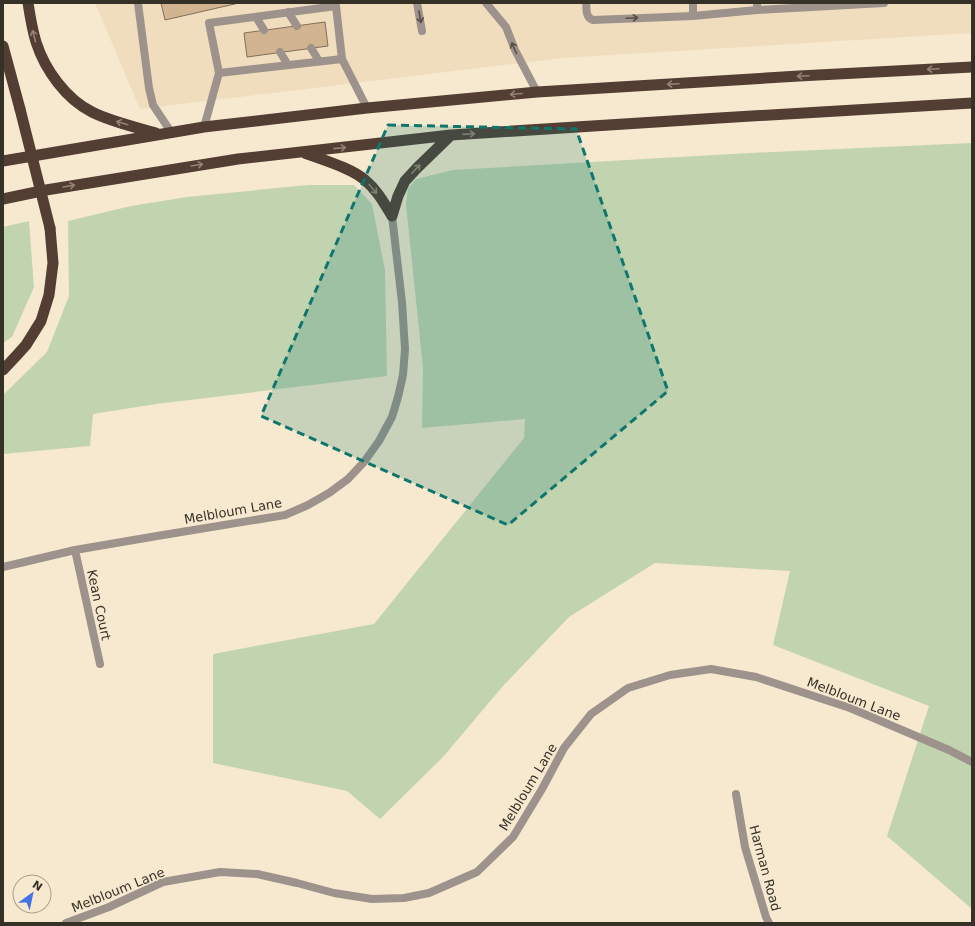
<svg xmlns="http://www.w3.org/2000/svg" width="975" height="926" font-family="'DejaVu Sans',sans-serif">
  <rect width="100%" height="100%" fill="#f7e9cf"/>
  <path fill="#f0ddbe" d="M95 3H972V33L562 58 140 109Z"/>
  <path fill="#c1d4af" d="M972 143V909L887 836 929 706 773 645 790 571 655 563 569 617 503 686 443 757 380 819 347 791 213 763V654L374 624 524 438 525 419 422 428 423 368 406 204 408 189 416 179 453 170 750 153Z
    M308 185H354L372 204 385 270 387 376 156 404 93 414 90 446 3 454V395L47 352 69 296 68 221 131 206 187 197Z
    M29 221 34 287 12 337 3 343V227Z"/>
  <path fill="#d3b490" stroke="#806f5b" d="M161 3H239L165 20Z
    M325 22 328 46 247 57 244 33Z"/>
  <g fill="none" stroke-linecap="round" stroke-linejoin="round">
    <path stroke="#9e928c" stroke-width="8" d="M138 3 149 88 153 105 171 132
      M417 3 422 31
      M486 3 506 27 515 50 537 92
      M586 3C587 10 585 17 593 20L693 16 757 10
      M693 3V16
      M757 3V10L884 3
      M288 12 297 26
      M256 17 264 30
      M311 48 319 61
      M280 52 288 65
      M219 73 209 23 336 6 342 59
      M204 127 219 73 342 59 367 108"/>
    <path stroke="#9e928c" stroke-width="8" d="M75 550 100 664
      M3 567 75 550 157 536 285 515 308 505 329 493 348 479 364 462 379 441 392 417 398 397 403 375 405 349 402 302 392 216
      M736 794 745 847 766 917 769 923
      M66 923 109 907 163 882 220 872 257 874 297 883 334 893 372 899 404 898 429 893 477 872 513 837 542 789 564 748 591 714 628 688 670 675 711 669 756 677 850 708 949 750 972 762"/>
    <path stroke="#533e34" stroke-width="11" d="M28 3C30 16 32 29 36 42 45 70 66 99 92 112 112 122 135 127 156 133
      M3 46 20 109
      M305 153C323 160 351 168 365 180 377 190 384 203 392 216
      M3 161 204 127 367 108 537 92 799 76 972 67
      M3 199 46 190 238 159 451 135 719 118 972 103
      M392 216 398 196 405 181 417 168 451 135
      M3 370 17 355 26 345 41 321 49 295 53 263 50 228"/>
    <path stroke="#533e34" stroke-width="11" d="M20 109 50 228"/>
  </g>
  <defs><path id="oneway-shaft" d="M-6 0H5M1.5-3L5.5 0L1.5 3" fill="none" stroke-width="1.6" stroke-linecap="round" stroke-linejoin="round"/></defs>
  <g stroke="#554e45">
    <use href="#oneway-shaft" transform="translate(420 17) rotate(80)"/>
    <use href="#oneway-shaft" transform="translate(632 18) rotate(-3)"/>
    <use href="#oneway-shaft" transform="translate(514 48) rotate(-114)"/>
  </g>
  <g stroke="#958272">
    <use href="#oneway-shaft" transform="translate(34 36) rotate(-105)"/>
    <use href="#oneway-shaft" transform="translate(933 69) rotate(177)"/>
    <use href="#oneway-shaft" transform="translate(803 76) rotate(177)"/>
    <use href="#oneway-shaft" transform="translate(673 84) rotate(177)"/>
    <use href="#oneway-shaft" transform="translate(516 94) rotate(175)"/>
    <use href="#oneway-shaft" transform="translate(122 123) rotate(-163)"/>
    <use href="#oneway-shaft" transform="translate(469 134) rotate(-4)"/>
    <use href="#oneway-shaft" transform="translate(340 148) rotate(-6)"/>
    <use href="#oneway-shaft" transform="translate(197 165) rotate(-9)"/>
    <use href="#oneway-shaft" transform="translate(416 169) rotate(-46)"/>
    <use href="#oneway-shaft" transform="translate(69 186) rotate(-10)"/>
    <use href="#oneway-shaft" transform="translate(373 189) rotate(49)"/>
  </g>
  <path fill="#0f766e" fill-opacity="0.2" stroke="#0f766e" stroke-width="3" stroke-dasharray="8 5" stroke-linejoin="round" d="M388 125 576 129 668 391 508 525 261 416Z"/>
  <g text-anchor="middle" dominant-baseline="central" stroke-width="3" stroke-linejoin="round" paint-order="stroke">
    <g font-size="13" fill="#363127" stroke="#f7e9cf">
      <text transform="translate(233 511) rotate(-10)">Melbloum Lane</text>
      <text transform="translate(99 605) rotate(78)">Kean Court</text>
      <text transform="translate(854 699) rotate(21)">Melbloum Lane</text>
      <text transform="translate(528 787) rotate(-59)">Melbloum Lane</text>
      <text transform="translate(765 868) rotate(75)">Harman Road</text>
      <text transform="translate(118 890) rotate(-22)">Melbloum Lane</text>
    </g>
  </g>
  <rect width="975" height="926" fill="none" stroke="#363127" stroke-width="8"/>
  <g transform="translate(32 894) rotate(33)"><circle r="19" fill="#f7e9cf" stroke="#aa9f8c"/>
  <path d="M0-3L7 15L0 10L-7 15Z" fill="#4373e4"/>
  <text y="-6" font-size="11" font-weight="bold" text-anchor="middle" fill="#363127">N</text>
  </g>
</svg>
